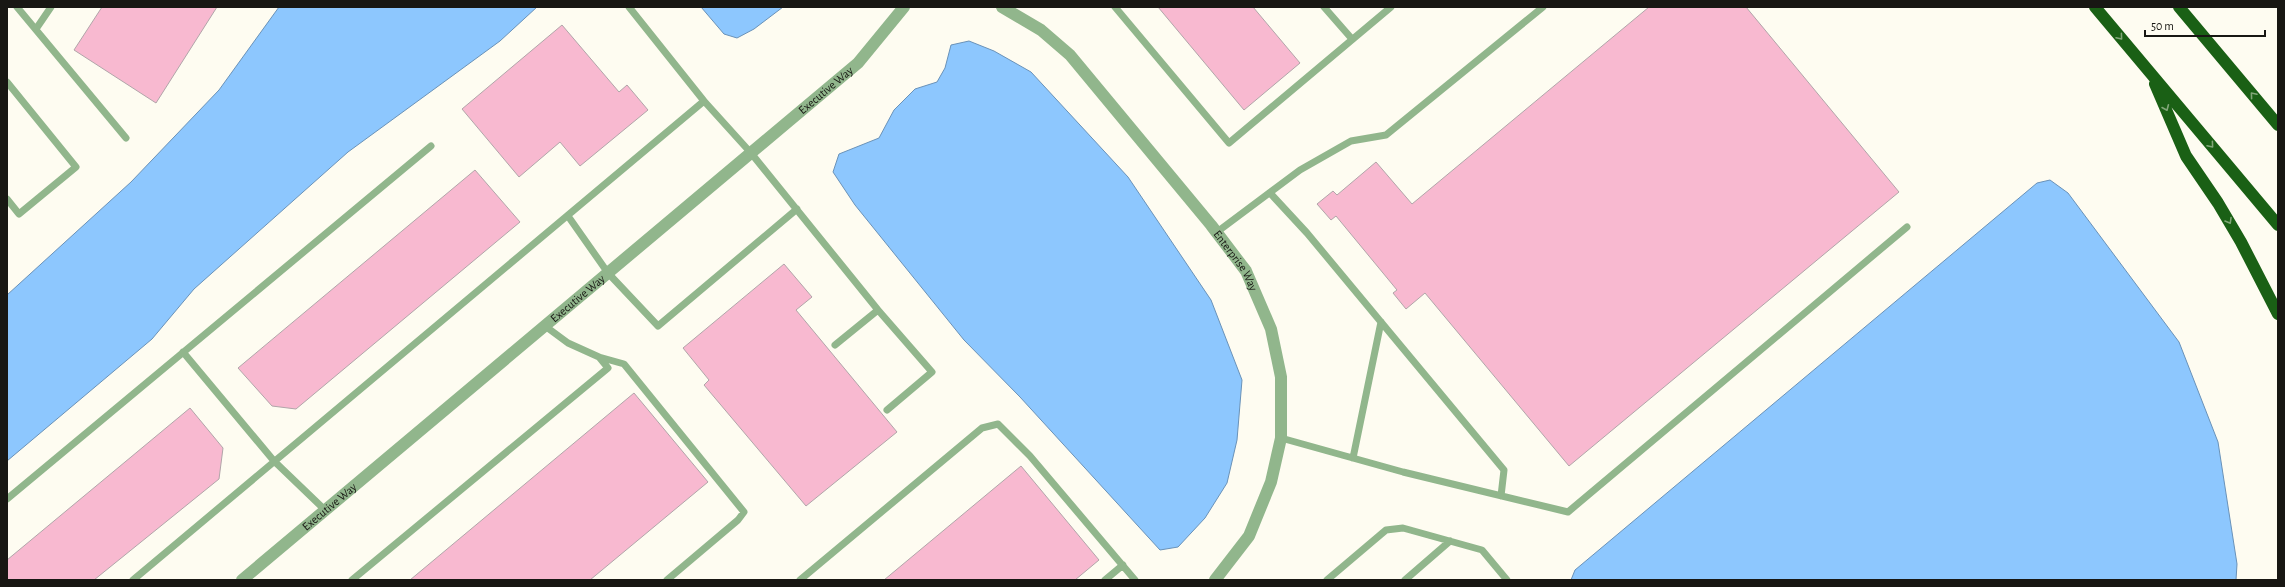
<svg xmlns="http://www.w3.org/2000/svg" width="2285" height="587" font-family="'Alegreya Sans',sans-serif">
  <rect width="100%" height="100%" fill="#fefcf1"/>
  <path fill="#8dc7fe" stroke="#6a92b8" d="M279 7H537L500 41 348 152 194 289 152 339 7 461V295L131 182 219 90Z
    M701 7H783L754 29 737 38 724 34Z
    M969 41 994 51 1031 72 1128 177 1211 300 1242 380 1237 440 1227 483 1205 518 1178 547 1160 550 1020 397 964 340 855 205 833 172 839 154 879 138 894 110 915 89 937 82 945 68 951 45Z
    M2050 180 2068 193 2179 342 2218 442 2237 564 2236 580H1571L1575 570 2037 183Z"/>
  <path fill="#f8b9d0" stroke="#b1a5a9" d="M102 7H217L156 103 74 50Z
    M1158 7H1253L1300 63 1244 110Z
    M1649 7H1746L1899 192 1569 466 1425 293 1406 309 1393 293 1397 290 1336 216 1331 220 1317 204 1333 191 1337 195 1376 162 1412 204Z
    M562 25 619 92 627 85 648 110 580 166 560 142 519 177 462 109Z
    M475 170 520 222 296 409 272 406 238 368Z
    M784 264 812 297 796 310 897 432 806 506 704 385 709 380 683 348Z
    M634 393 708 482 590 580H410Z
    M190 408 223 448 219 479 94 580H7V560Z
    M1021 466 1099 560 1075 580H884Z"/>
  <g fill="none" stroke-linecap="round" stroke-linejoin="round">
    <path stroke="#91b68c" stroke-width="7" d="M17 7 126 138
      M629 7 704 101 751 153 878 310 932 372 887 410
      M1115 7 1229 143 1391 7
      M1324 7 1352 39
      M36 29 51 7
      M7 82 76 167 19 214 7 199
      M1270 193 1307 233 1504 470 1501 496
      M568 216 608 273 658 326 797 209
      M1217 232 1300 170 1351 141 1386 135 1543 7
      M835 345 878 310
      M183 352 274 461 325 510
      M599 357 624 364 744 512 738 520 667 580
      M1281 438 1403 472 1568 512 1907 227
      M1353 458 1381 322
      M7 499 431 146
      M133 580 704 101
      M352 580 608 368 599 357 568 343 545 326
      M800 580 982 428 998 424 1030 456 1135 580
      M1105 580 1123 565
      M1327 580 1386 530 1403 528 1482 550 1507 580
      M1405 580 1450 541"/>
    <g stroke="#91b68c" stroke-width="12">
      <path id="s1" d="M1002 7 1041 30 1070 55 1211 225 1246 271 1271 329 1281 377V438L1271 482 1249 536 1215 580"/>
      <path id="s2" d="M242 580 858 63 904 7"/>
    </g>
    <path stroke="#1a6015" stroke-width="12" d="M2095 7 2278 225
      M2179 7 2278 125
      M2155 84 2186 156 2218 203 2241 242 2278 314"/>
  </g>
  <defs><path id="oneway-chevron" d="M-2-3.5L2.5 0L-2 3.5" fill="none" stroke-width="1.6" stroke-linecap="round" stroke-linejoin="round"/></defs>
  <g stroke="#81a678">
    <use href="#oneway-chevron" transform="translate(2120 37) rotate(50)"/>
    <use href="#oneway-chevron" transform="translate(2253 95) rotate(-130)"/>
    <use href="#oneway-chevron" transform="translate(2166 108) rotate(67)"/>
    <use href="#oneway-chevron" transform="translate(2211 145) rotate(50)"/>
    <use href="#oneway-chevron" transform="translate(2229 221) rotate(60)"/>
  </g>
  <g text-anchor="middle" dominant-baseline="central" stroke-width="3" stroke-linejoin="round" paint-order="stroke">
    <g font-size="12" fill="#181713" stroke="#fefcf1">
      <text stroke="none"><textPath href="#s2" startOffset="762">Executive Way</textPath></text>
      <text stroke="none"><textPath href="#s1" startOffset="348">Enterprise Way</textPath></text>
      <text stroke="none"><textPath href="#s2" startOffset="438">Executive Way</textPath></text>
      <text stroke="none"><textPath href="#s2" startOffset="114">Executive Way</textPath></text>
    </g>
  </g>
  <rect width="2285" height="587" fill="none" stroke="#181713" stroke-width="16"/>
  <path d="M2145 30v6h120v-6" fill="none" stroke="#181713" stroke-width="2"/>
  <text x="2151" y="30" font-size="12" fill="#181713" stroke="#fefcf1" stroke-width="3" paint-order="stroke">50 m</text>
</svg>
